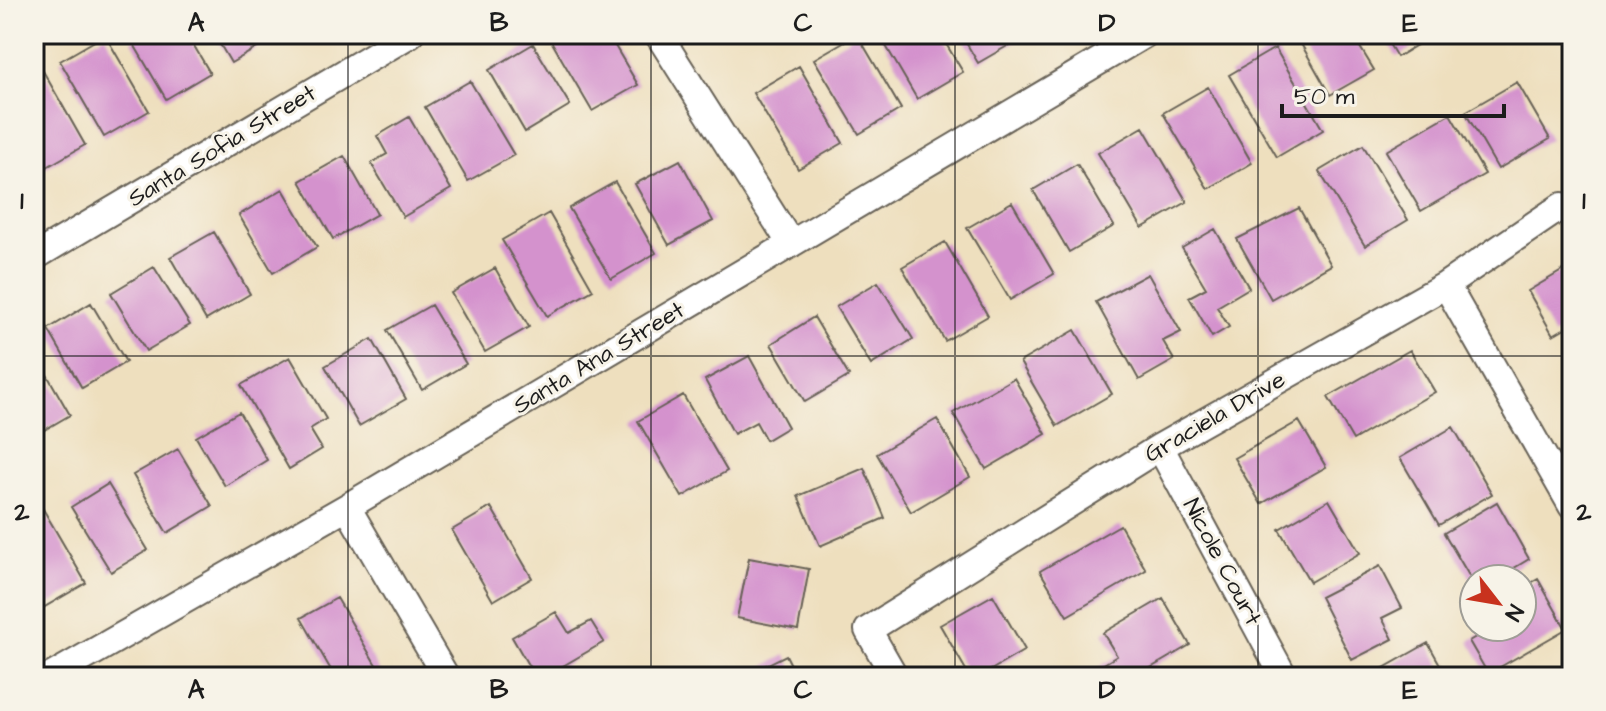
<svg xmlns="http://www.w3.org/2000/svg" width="1606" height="711" font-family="'Architects Daughter',sans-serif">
  <rect width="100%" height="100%" fill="#f7f3e8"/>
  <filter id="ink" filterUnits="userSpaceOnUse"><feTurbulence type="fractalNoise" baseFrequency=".0125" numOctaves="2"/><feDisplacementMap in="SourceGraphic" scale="16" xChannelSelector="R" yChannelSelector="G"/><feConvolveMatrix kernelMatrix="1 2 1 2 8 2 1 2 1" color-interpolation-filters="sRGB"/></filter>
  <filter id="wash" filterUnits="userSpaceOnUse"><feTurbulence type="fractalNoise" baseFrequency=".006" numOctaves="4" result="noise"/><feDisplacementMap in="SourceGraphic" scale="32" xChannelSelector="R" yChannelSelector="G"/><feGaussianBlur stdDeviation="1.8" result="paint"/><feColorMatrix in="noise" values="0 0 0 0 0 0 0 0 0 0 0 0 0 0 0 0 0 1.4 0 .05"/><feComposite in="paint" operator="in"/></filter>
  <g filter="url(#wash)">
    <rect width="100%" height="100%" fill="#eedfbe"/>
    <g id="blocks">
      <path fill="#d492cd" d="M144 34H187L210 73 166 99 132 41Z
        M214 34H272L274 38 231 63Z
        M547 34H608L638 85 592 111Z
        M857 34 901 109 859 134 814 59Z
        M879 34H940L963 72 917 99Z
        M961 34H1021L1023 37 978 63Z
        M1298 34H1352L1374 70 1330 95 1296 35Z
        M1383 34H1435L1397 57Z
        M105 35 149 111 104 137 60 61Z
        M533 44 570 105 525 132 489 70Z
        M1275 48 1323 130 1277 157 1229 75Z
        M799 66 843 143 798 169 753 93Z
        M43 71 85 145 40 171 34 161V76Z
        M470 81 514 155 468 181 425 107Z
        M1517 82 1550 139 1498 169 1465 112Z
        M1208 87 1252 163 1208 189 1163 113Z
        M1450 114 1485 174 1421 211 1386 151Z
        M409 117 451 189 403 217 371 163 387 154 377 136Z
        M1143 127 1187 202 1142 228 1098 153Z
        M1363 145 1408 220 1365 246 1319 171Z
        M344 156 377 214 333 239 300 181Z
        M680 160 713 221 669 245 635 184Z
        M1077 164 1114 226 1069 252 1033 190Z
        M615 182 656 253 611 279 569 208Z
        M283 189 317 247 273 273 239 215Z
        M1012 202 1054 274 1010 300 967 228Z
        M1299 208 1331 265 1271 299 1237 239Z
        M549 213 593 290 547 316 502 240Z
        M1215 229 1249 288 1217 307 1229 327 1212 337 1189 297 1206 288 1182 248Z
        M214 232 250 294 206 320 170 257Z
        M945 242 988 316 945 341 902 267Z
        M1572 265V324L1553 335 1528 291Z
        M154 267 190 325 146 351 111 293Z
        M495 268 529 327 485 352 451 293Z
        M1148 274 1181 332 1163 341 1174 360 1139 380 1096 302Z
        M878 282 913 339 871 365 836 307Z
        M91 303 126 362 82 388 48 329Z
        M431 305 466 364 422 390 387 330Z
        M814 317 849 376 805 402 771 344Z
        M1075 330 1112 394 1057 426 1020 362Z
        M372 339 406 399 359 426 325 366Z
        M1410 350 1435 392 1353 440 1328 397Z
        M34 352 70 415 34 436Z
        M749 356 788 427 766 440 756 422 734 434 705 380Z
        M290 357 326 419 310 429 322 449 289 469 241 385Z
        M1014 378 1046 434 986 469 953 413Z
        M683 395 727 471 682 497 638 421Z
        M239 412 267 460 225 486 196 437Z
        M937 419 970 477 911 512 877 454Z
        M1299 421 1326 467 1261 504 1234 458Z
        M1453 427 1492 494 1439 525 1400 458Z
        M178 449 212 506 167 533 133 475Z
        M864 468 885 518 820 546 798 496Z
        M108 484 148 550 111 572 71 507Z
        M1329 500 1360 553 1310 582 1279 529Z
        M1497 502 1529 559 1496 579H1474V584L1444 533Z
        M491 507 532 578 493 601 452 530Z
        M43 509 86 583 41 609 34 596V514Z
        M1120 525 1146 570 1067 616 1040 571Z
        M749 558 809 569 798 630 737 618Z
        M1380 566 1402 608 1382 618 1393 639 1352 660 1320 597Z
        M1538 579 1566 629 1488 674 1469 641 1489 629 1487 627H1522V588Z
        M993 595 1025 650 979 677H970L940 625Z
        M337 598 383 677H335L301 618Z
        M1163 598 1190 645 1135 677H1102L1097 668 1117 656 1103 633Z
        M556 612 569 633 591 621 604 642 544 677H535L512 637Z
        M1428 643 1447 677H1368Z
        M786 655 797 677H742Z
        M219 666 226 677H201Z
        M589 669 593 677H576Z"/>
    </g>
  </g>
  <g filter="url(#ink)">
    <use href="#blocks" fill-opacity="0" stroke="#666055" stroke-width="2"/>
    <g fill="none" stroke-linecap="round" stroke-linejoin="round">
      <g stroke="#666055" stroke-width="30">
        <path id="minor" d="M658 34 791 244
          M34 257 410 34
          M1446 285 1572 506
          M1160 447 1284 677
          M347 507 446 677
          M50 677 347 507 1145 34
          M895 677 868 630 1160 447 1446 285 1562 206"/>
      </g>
      <use href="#minor" stroke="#fff" stroke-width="26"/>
    </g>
  </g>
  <path fill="none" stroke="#1c1c1c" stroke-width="2" stroke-opacity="0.55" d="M348 34V677M651 34V677M955 34V677M1258 34V677M34 356H1572"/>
  <g text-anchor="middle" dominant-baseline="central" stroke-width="6" stroke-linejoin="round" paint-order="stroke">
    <g font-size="24" fill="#1c1c1c" stroke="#f7f3e8">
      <text transform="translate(222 146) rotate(-31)">Santa Sofia Street</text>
      <text transform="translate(599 358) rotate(-31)">Santa Ana Street</text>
      <text transform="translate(1215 417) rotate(-30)">Graciela Drive</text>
      <text transform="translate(1222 562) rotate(62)">Nicole Court</text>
    </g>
  </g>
  <rect width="1606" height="711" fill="none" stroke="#f7f3e8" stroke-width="88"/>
  <g transform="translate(1498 603) rotate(121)"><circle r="38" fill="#f7f3e8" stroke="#9f9d96" stroke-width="2"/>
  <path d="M0-6L14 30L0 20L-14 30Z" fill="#c8321e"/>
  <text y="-12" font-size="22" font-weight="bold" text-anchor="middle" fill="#1c1c1c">N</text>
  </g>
  <path d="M1282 104v12h222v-12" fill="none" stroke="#1c1c1c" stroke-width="4"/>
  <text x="1294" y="104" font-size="24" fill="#1c1c1c" stroke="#f7f3e8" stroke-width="6" paint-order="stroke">50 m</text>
  <rect x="44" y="44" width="1518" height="623" fill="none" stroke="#1c1c1c" stroke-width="3"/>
  <g font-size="26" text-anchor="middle" font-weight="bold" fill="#1c1c1c">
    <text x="196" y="31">A</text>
    <text x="499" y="31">B</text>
    <text x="803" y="31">C</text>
    <text x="1107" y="31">D</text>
    <text x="1410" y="31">E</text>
    <text x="22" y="209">1</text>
    <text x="1584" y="209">1</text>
    <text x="22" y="520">2</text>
    <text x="1584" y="520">2</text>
    <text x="196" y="698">A</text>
    <text x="499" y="698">B</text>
    <text x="803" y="698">C</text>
    <text x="1107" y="698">D</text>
    <text x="1410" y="698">E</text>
  </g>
</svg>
